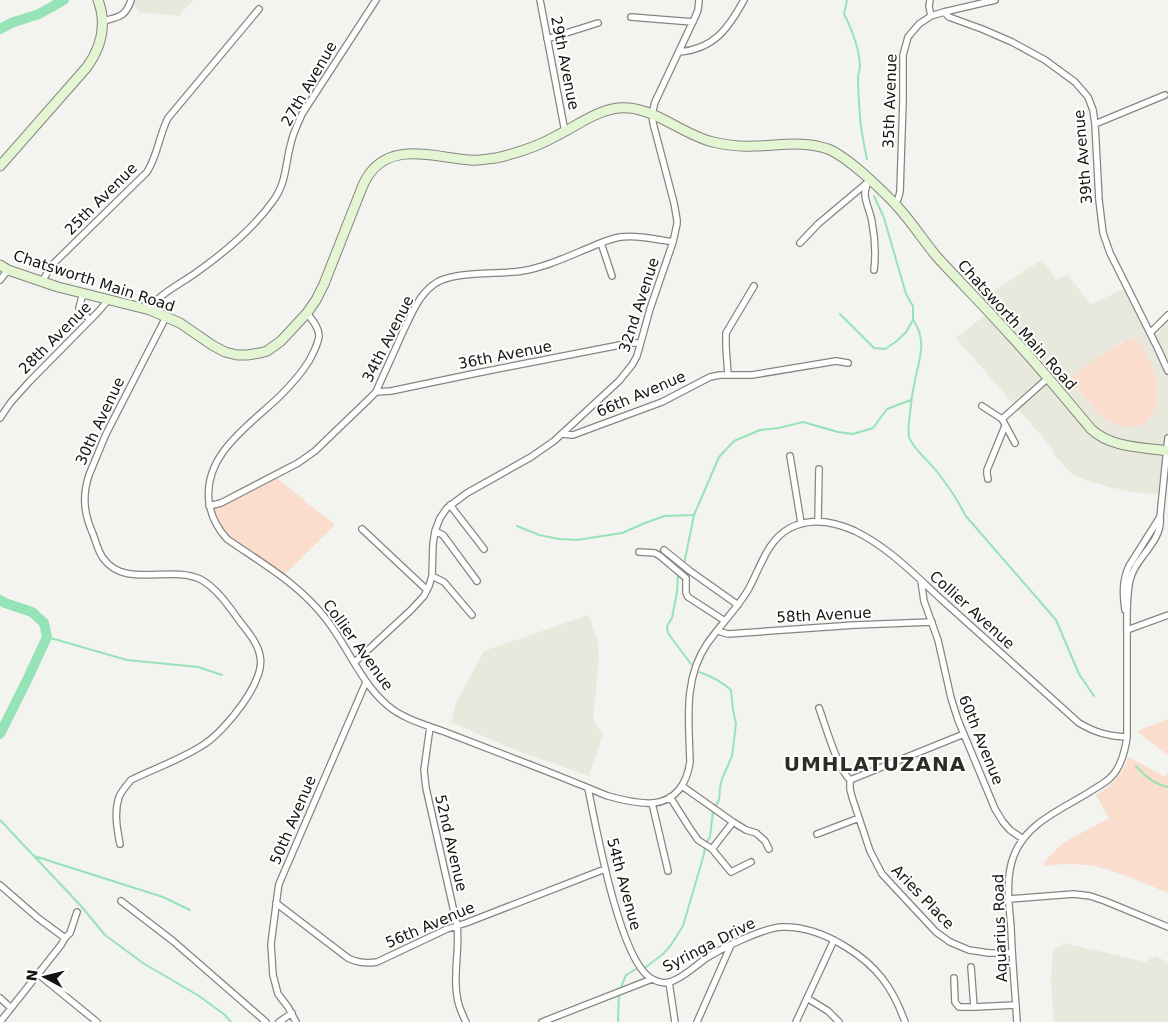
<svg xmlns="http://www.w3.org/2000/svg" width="1168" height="1022" font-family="'DejaVu Sans',sans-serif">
  <rect width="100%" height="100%" fill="#f3f3ef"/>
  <path fill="#e8e8dc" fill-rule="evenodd" d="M135 0H193L179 16 139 12 134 5Z
    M1042 260 1056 280 1068 275 1090 304 1127 288 1149 333 1168 315V434L1162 495 1133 492 1109 487 1086 480 1071 473 1052 452 1053 449 956 338 989 312 978 300ZM1132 338 1137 340 1154 370 1158 385V396L1150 418 1121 426 1114 424 1099 412 1074 382 1121 343Z
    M589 615 598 644 599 657 593 720 603 734 589 776 513 749 451 722 456 703 484 651Z
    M1064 943 1145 962 1155 956 1168 962V1022H1054L1051 981 1053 951Z"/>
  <path fill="#faddcd" d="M1131 338C1140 340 1144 351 1148 358 1153 368 1158 379 1158 391 1159 400 1154 416 1146 422 1138 429 1122 428 1113 423 1102 418 1093 407 1085 397 1081 391 1075 385 1072 378 1077 369 1120 344 1131 338Z
    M274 476 335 525 282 577 226 539 209 506Z
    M1168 719V756L1137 731Z
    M1129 757 1165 777 1168 771V893C1143 883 1110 867 1084 865 1071 863 1058 864 1045 866L1044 862 1063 843 1109 818 1096 795C1111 786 1123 774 1129 757Z"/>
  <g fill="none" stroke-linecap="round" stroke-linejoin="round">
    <path stroke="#97e3b8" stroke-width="2" d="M847 0 844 14C851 27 860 51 860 66 860 70 858 74 858 77 858 90 859 104 860 117 861 131 864 145 867 159
      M840 314 874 348 885 349 897 341 906 332 913 320V306L906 294 884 218 874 196
      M913 320C926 338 921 355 916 375 913 388 911 401 910 413 909 420 908 430 909 437 913 449 930 462 938 473 948 486 958 500 965 515L1056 620 1079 674 1094 696
      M517 526 539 535 559 539 577 540 622 533 645 523 664 516 694 515
      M47 637 127 660 198 667 222 675
      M691 664 673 640 668 633 667 626 672 618 677 592 678 574 684 564 694 515 719 457 734 441 760 430 779 428 803 422 838 432 853 434 873 428 887 409 911 400
      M699 672C711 676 722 682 731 690L733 710 736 724 732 756 722 779 720 788 719 800 713 811 710 837 706 843
      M1136 766C1145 776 1154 784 1168 787
      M0 820 81 906 105 935 143 963 199 996 225 1015 231 1022
      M34 856 163 897 190 910
      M643 967H646L663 954 671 945 683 926 704 854 705 847
      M620 990 626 975 638 968
      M618 1022 619 994"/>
    <path stroke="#97e3b8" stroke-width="10" d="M0 29 11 23 39 14 64 0
      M0 600 5 603 32 612 44 623 47 637 27 680 0 734"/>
    <g stroke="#858581" stroke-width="8">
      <path id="street" d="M540 0 565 132
        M930 0 929 6 931 16
        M944 12 949 17 982 29 1012 42 1045 60 1075 82 1088 97 1093 110 1095 124 1099 200 1103 233 1110 253 1158 349 1168 371
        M631 17 693 22
        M103 21C118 17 126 17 131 0
        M547 39 598 23
        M679 52C714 49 728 29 744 0
        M1095 124 1165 95
        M869 179C867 184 865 189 865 194 865 203 871 213 872 222 875 238 876 254 874 270
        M895 203 898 199 900 192 903 100V55L908 37 919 24 931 16 944 12 995 0
        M601 243 612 276
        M800 243 818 224 868 182
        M0 280 8 270
        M42 282 51 266 147 172C158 155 159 135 168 118L259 9
        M83 293 79 308 90 320
        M150 310C152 307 154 303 157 300 167 290 185 281 197 272 225 252 253 229 273 201 287 182 285 164 291 143 293 133 298 124 302 114L376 0
        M307 313C312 320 319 327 319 336 318 345 313 353 309 361 301 374 291 385 280 396 250 425 203 454 209 502 211 516 217 528 227 539 263 564 298 583 326 619 348 647 361 683 387 705 403 719 426 725 445 732 471 742 497 752 523 762 541 769 559 776 576 783 587 787 597 792 608 796 622 800 638 804 653 803 676 801 687 783 690 762 689 722 683 679 707 644 720 625 736 610 748 590 760 569 767 540 790 528 811 517 835 522 855 531 888 547 915 575 941 599 987 640 1033 682 1079 723 1096 733 1108 736 1127 737 1127 704 1127 671 1127 637 1127 620 1126 597 1130 580 1135 557 1163 542 1160 517L1168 438
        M1150 333 1168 315
        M728 375 726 347V333L754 286
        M376 392 391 391 477 373 630 343H640
        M982 406 1002 419 1015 443
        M0 418 11 402 30 381 98 312 109 299
        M1002 419 1048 378
        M562 434 573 435 662 402 710 377 720 375H752L836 361 848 363
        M790 456 801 523
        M988 479 987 474V470L1005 426
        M450 505 484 549
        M209 506 221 503 298 463 315 451 369 399 376 392C384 373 393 355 401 336 410 318 417 297 433 285 451 270 499 275 522 271 546 267 569 256 591 247 600 243 610 239 620 237 637 235 655 239 673 242
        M818 521 819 469
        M362 529 427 590
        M435 531 443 535 477 581
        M664 550 690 571 738 605
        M639 552 655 553 660 556 686 578V593L688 597 725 621
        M432 576 444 582 472 615
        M921 581 924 601 938 640 951 698 958 720 995 809 1003 822 1010 830 1023 839
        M1125 610C1123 594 1122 581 1129 566L1160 517
        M718 630 721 632 728 634 855 625 932 622
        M1127 630 1168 615
        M355 662 411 610 424 596 429 586 432 576 433 544 435 531 440 518 447 508 467 493 531 457 554 441 619 381 632 365 637 356 650 309 673 242 677 224V220L674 203 653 123 652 114 655 102 696 15 698 10 699 0
        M819 708C826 727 837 767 850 780
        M430 727 424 770 426 788 457 925C460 949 453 973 457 996 458 1005 462 1014 466 1022
        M850 780V789L852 797 870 851 882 874 936 932 950 942 969 950 989 953H1012
        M850 780 964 734
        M682 786 733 822 746 830 756 833 765 841 769 849
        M588 788C596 827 619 955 649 977 655 981 663 984 670 982 683 978 694 967 705 959 722 948 761 929 781 927 804 926 827 935 846 947 877 966 893 988 905 1022
        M670 797 689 827 698 840 712 849 731 872 751 862
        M652 803 668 871
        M817 834 859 818
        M120 844C117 829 114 812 119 797 122 790 127 785 131 780 155 768 185 758 206 743 226 729 266 681 260 656 258 644 249 633 241 623 230 608 217 588 200 579 171 565 124 589 103 558 98 551 96 542 93 534 84 514 82 496 89 475L106 434 166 317
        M712 849 733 822
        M0 885 38 918 65 938
        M1009 899 1074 894 1090 896 1105 901 1168 927
        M121 901 173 941 266 1022
        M276 903 348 958C358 963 366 964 377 962L447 929 466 923 605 869
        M971 967 974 1007
        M38 974 97 1022
        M954 978 955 1002 959 1007H974L1016 1005
        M669 982 675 1022
        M0 998 11 1008
        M807 998 828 1011 839 1022
        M0 1022 61 945 65 938 70 933 77 912
        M279 1022 292 1013
        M296 1022 288 1007 278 994 273 975 271 944 278 890 279 884 366 682
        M542 1022 652 979
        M697 1022 731 945
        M796 1022 834 940
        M1017 1022C1015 990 1012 959 1011 927 1009 904 1005 878 1014 855 1027 822 1063 809 1091 791 1097 787 1105 783 1110 778 1121 768 1125 751 1127 737"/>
    </g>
    <g stroke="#858581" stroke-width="11">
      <path id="secondary" d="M0 166 87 67C102 46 107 24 98 0
        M0 265 8 270 58 287 150 310 180 323 212 345 225 352 237 355H247L260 353 267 351 281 341 307 313 316 300 324 284 363 185C365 181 367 177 370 173 394 141 437 158 470 160 478 161 487 159 496 158 518 153 539 146 558 135 578 125 596 111 618 108 651 104 682 135 713 142 726 145 740 147 753 146 778 146 803 140 828 149 841 154 853 165 864 174 875 184 886 194 896 205 911 221 923 240 937 257 961 283 986 308 1010 335 1038 365 1064 397 1091 429 1111 448 1142 447 1168 451"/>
    </g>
    <use href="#street" stroke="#fff" stroke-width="5.5"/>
    <use href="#secondary" stroke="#e3f5d3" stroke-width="9"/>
  </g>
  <g text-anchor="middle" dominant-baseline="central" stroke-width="4" stroke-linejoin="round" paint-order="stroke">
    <g font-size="15" fill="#141413" stroke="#fffffe">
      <text transform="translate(565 63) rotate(79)">29th Avenue</text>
      <text transform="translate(309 84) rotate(-60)">27th Avenue</text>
      <text transform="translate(890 101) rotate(-88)">35th Avenue</text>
      <text transform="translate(1083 157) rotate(-95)">39th Avenue</text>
      <text transform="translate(101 199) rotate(-45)">25th Avenue</text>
      <text transform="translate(94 281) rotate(18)">Chatsworth Main Road</text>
      <text transform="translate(639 305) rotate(-72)">32nd Avenue</text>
      <text transform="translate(1017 325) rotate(48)">Chatsworth Main Road</text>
      <text transform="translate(55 338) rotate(-45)">28th Avenue</text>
      <text transform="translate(388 339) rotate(-63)">34th Avenue</text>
      <text transform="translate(505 355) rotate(-11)">36th Avenue</text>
      <text transform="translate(641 394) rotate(-23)">66th Avenue</text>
      <text transform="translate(100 421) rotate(-65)">30th Avenue</text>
      <text transform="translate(972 610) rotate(42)">Collier Avenue</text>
      <text transform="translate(824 615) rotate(-3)">58th Avenue</text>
      <text transform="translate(358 645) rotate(54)">Collier Avenue</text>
      <text transform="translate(981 740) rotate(68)">60th Avenue</text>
      <text transform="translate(293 820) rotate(-67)">50th Avenue</text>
      <text transform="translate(451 843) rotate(77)">52nd Avenue</text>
      <text transform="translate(624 884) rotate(75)">54th Avenue</text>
      <text transform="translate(923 897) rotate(46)">Aries Place</text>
      <text transform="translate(430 925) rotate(-23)">56th Avenue</text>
      <text transform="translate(1000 928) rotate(-92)">Aquarius Road</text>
      <text transform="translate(709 945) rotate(-27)">Syringa Drive</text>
    </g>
    <g font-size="20" font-weight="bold" letter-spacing="1" fill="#2c2c29" stroke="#fffffe">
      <text x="875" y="764">UMHLATUZANA</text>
    </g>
  </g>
  <g transform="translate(45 977) rotate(277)" stroke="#fffffe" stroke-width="4" paint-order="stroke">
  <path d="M0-4L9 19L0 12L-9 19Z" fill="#141413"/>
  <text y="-8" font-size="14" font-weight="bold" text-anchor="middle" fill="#141413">N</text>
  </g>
</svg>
